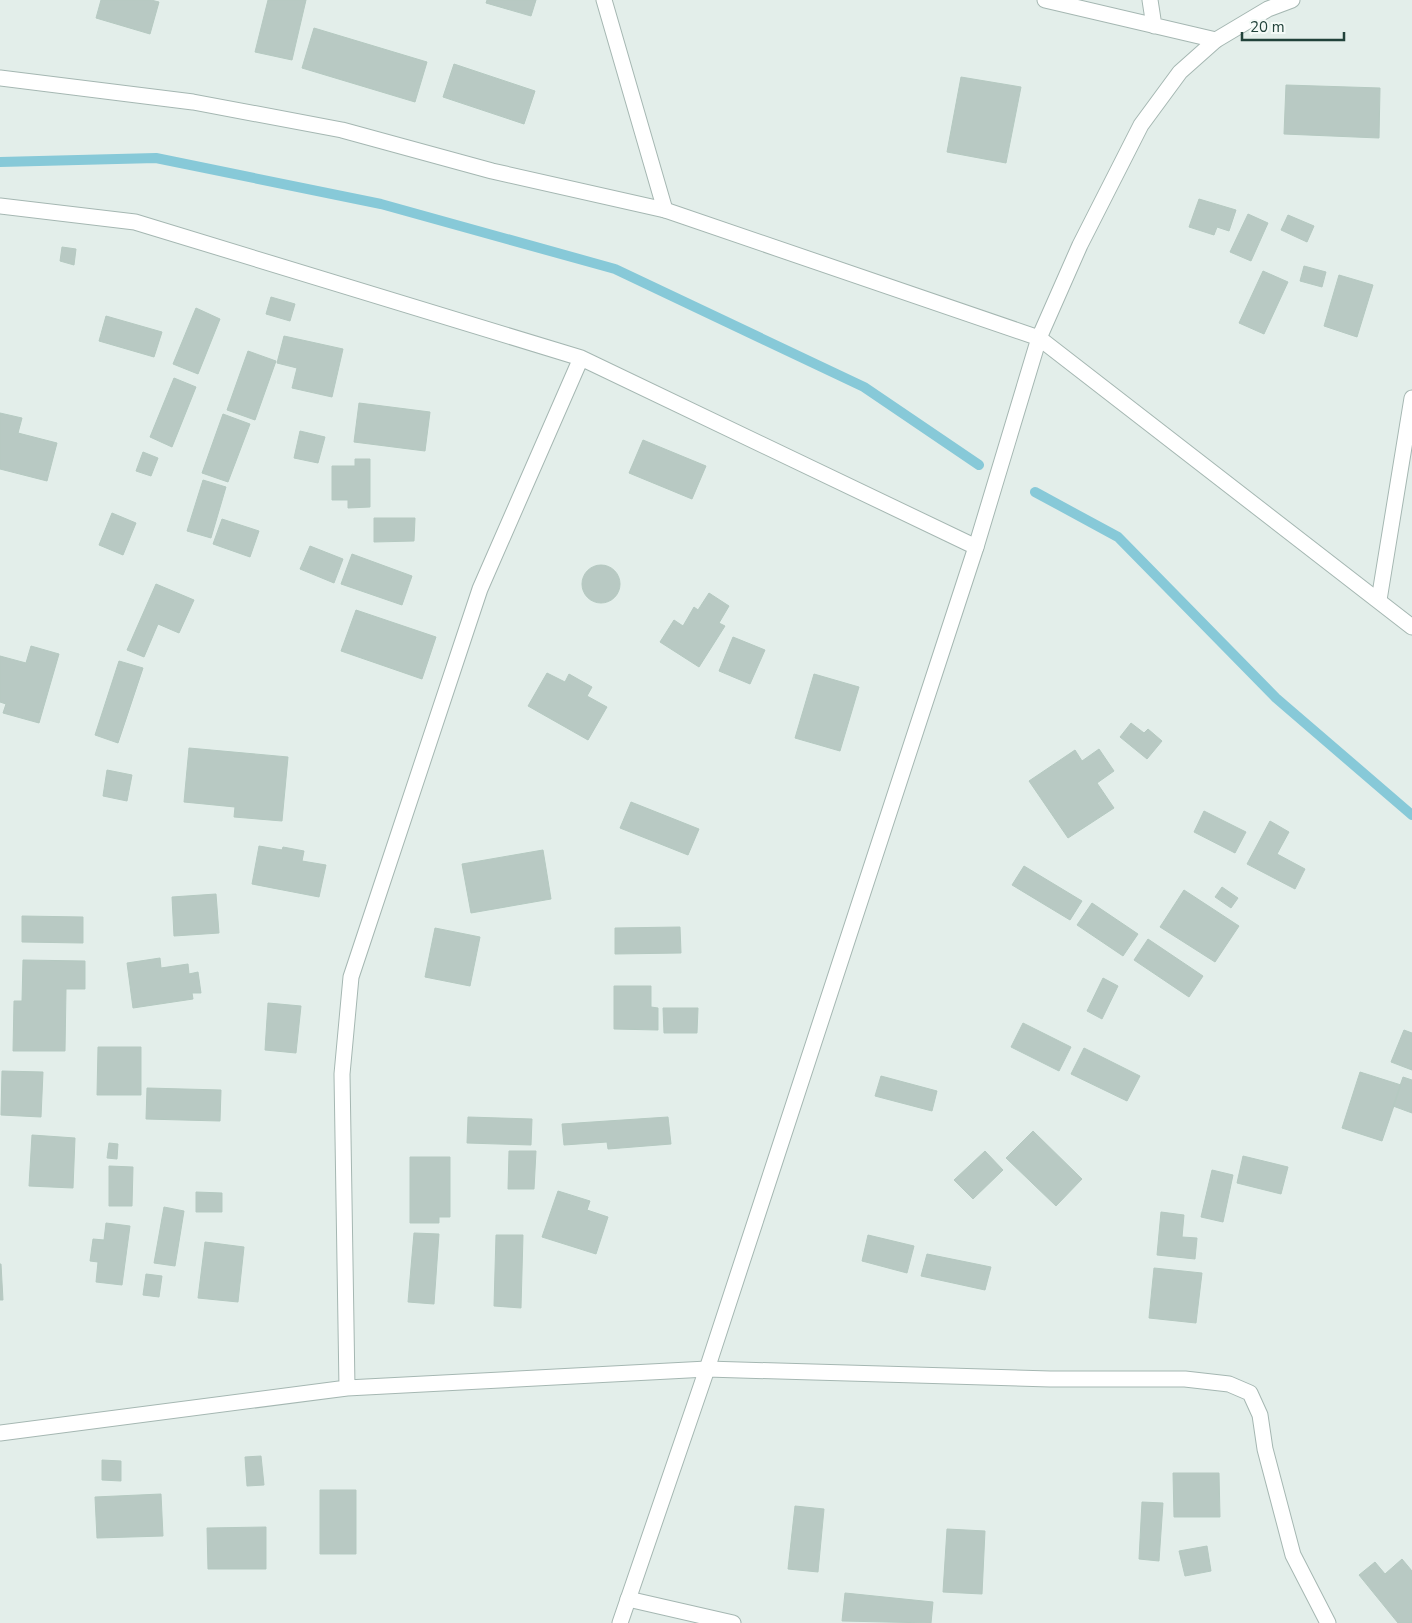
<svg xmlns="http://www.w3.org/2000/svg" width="1412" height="1623" font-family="'Nunito Sans',sans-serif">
  <rect width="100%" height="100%" fill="#e3eeea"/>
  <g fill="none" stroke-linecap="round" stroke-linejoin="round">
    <path stroke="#87c9d8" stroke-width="10" d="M0 162 156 158 381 204 615 269 864 387 979 465
      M1035 492 1118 537 1276 698 1412 815"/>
  </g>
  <path fill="#b8c9c3" stroke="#b5c9c1" d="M101 0H151L159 2 150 34 96 18Z
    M268 0H306L292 60 255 52Z
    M487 0H536L531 16 486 3Z
    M314 28 427 62 415 102 302 68Z
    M454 64 535 91 524 124 443 97Z
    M961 77 1021 87 1006 163 947 152Z
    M1286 85 1380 88 1379 138 1284 134Z
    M1199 199 1236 210 1229 231 1217 227 1214 235 1189 227Z
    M1248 214 1268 223 1251 261 1230 252Z
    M1288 215 1314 226 1307 242 1281 230Z
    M62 247 76 249 74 265 60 261Z
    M1304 266 1326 272 1322 287 1300 281Z
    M1263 271 1288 282 1264 334 1239 323Z
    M1339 275 1373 285 1357 337 1324 326Z
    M271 297 295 304 290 321 266 314Z
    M196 308 220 319 198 374 173 364Z
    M106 316 162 332 154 357 99 341Z
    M284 336 343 349 332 397 292 388 297 368 277 363Z
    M248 351 276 361 255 420 227 410Z
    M174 378 196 387 172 447 150 437Z
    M359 403 430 412 425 451 354 442Z
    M0 413 22 418 18 433 57 443 47 481 0 469Z
    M223 414 250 424 228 482 202 473Z
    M300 431 325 437 318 463 294 458Z
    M643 440 706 466 692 499 629 473Z
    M143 452 158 458 151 476 136 471Z
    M355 459H370V507L348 508V500H332V466H355Z
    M203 480 226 487 211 538 187 531Z
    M112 513 136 523 123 555 99 545Z
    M374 518H415L414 541 374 542Z
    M222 519 259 531 250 557 213 544Z
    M310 546 343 559 334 583 300 569Z
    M352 554 412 576 402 605 341 584Z
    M582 584a19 19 0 1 1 38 0a19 19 0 1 1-38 0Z
    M156 584 194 600 179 633 158 624 144 657 127 650Z
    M709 593 729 606 719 623 725 626 699 667 660 642 674 620 683 626 694 607 698 610Z
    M356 610 436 637 422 679 341 651Z
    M733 637 765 650 750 684 719 671Z
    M31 646 59 654 39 723 3 713 6 704 0 702V656L26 663Z
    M119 661 143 668 118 743 95 735Z
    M547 673 565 682 569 674 592 687 587 696 607 707 588 740 528 706Z
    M814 674 859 687 840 751 795 738Z
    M1131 723 1144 733 1148 729 1162 741 1147 759 1120 737Z
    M189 748 288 757 282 821 234 817 235 807 184 802Z
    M1099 749 1114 771 1097 783 1114 808 1068 838 1029 781 1075 750 1082 761Z
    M107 770 132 775 127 801 103 796Z
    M631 802 699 829 688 855 620 828Z
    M1204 811 1246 832 1235 853 1194 832Z
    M1270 821 1289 832 1277 854 1305 869 1295 889 1247 864Z
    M259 846 282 850 283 847 304 851 302 861 326 865 319 897 252 884Z
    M543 850 551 899 471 913 462 864Z
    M1024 866 1082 901 1070 920 1012 885Z
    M1222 887 1238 898 1231 908 1215 897Z
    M1184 890 1239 926 1215 962 1160 927Z
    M216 894 219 933 174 936 172 897Z
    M1092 903 1138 934 1123 956 1077 925Z
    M22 916 83 917V943L22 942Z
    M680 927 681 953 615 954V928Z
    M435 928 480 937 470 986 425 977Z
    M1148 939 1203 976 1189 997 1134 960Z
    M160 958 161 968 188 964 189 974 198 972 201 993H192L193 999 133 1008 127 963Z
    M23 960 85 961V989H66L65 1051H13L14 1001H22Z
    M1103 978 1118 986 1102 1019 1087 1011Z
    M614 986H651V1007L658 1008V1030L614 1029Z
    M268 1003 301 1006 296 1053 265 1050Z
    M663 1008H698L697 1033H664Z
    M1023 1023 1071 1047 1059 1071 1011 1047Z
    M1404 1030 1412 1033V1070L1391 1062Z
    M98 1047H141V1095H97Z
    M1084 1048 1140 1076 1127 1101 1071 1074Z
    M2 1071 43 1072 41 1117 1 1115Z
    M1360 1072 1401 1085 1382 1141 1342 1128Z
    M881 1076 937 1091 932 1111 875 1096Z
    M1403 1077 1412 1080V1113L1393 1106Z
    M147 1088 221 1090 220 1121 146 1119Z
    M468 1117 532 1119 531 1145 467 1143Z
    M668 1117 671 1144 608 1149 607 1142 564 1145 562 1124Z
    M1033 1131 1082 1179 1056 1206 1006 1158Z
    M32 1135 75 1138 73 1188 29 1186Z
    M109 1143 118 1144 117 1159 107 1158Z
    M509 1151H536L534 1189H508Z
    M985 1151 1003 1170 973 1199 954 1180Z
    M1243 1156 1288 1167 1281 1194 1237 1183Z
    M410 1157H450V1217H439V1223H410Z
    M109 1166 133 1167 132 1206H109Z
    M1212 1170 1233 1175 1223 1222 1201 1217Z
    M558 1191 590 1201 587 1210 608 1217 596 1254 542 1237Z
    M196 1192 222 1193V1212H196Z
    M164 1207 184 1211 175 1266 154 1263Z
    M1161 1212 1184 1215 1182 1237 1197 1238 1195 1259 1157 1255Z
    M106 1223 130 1226 122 1285 96 1282 98 1262 90 1261 93 1239 104 1240Z
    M414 1233 439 1234 434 1304 408 1302Z
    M496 1235H523L521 1308 494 1306Z
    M868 1235 914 1246 907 1273 862 1261Z
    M205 1242 244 1247 238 1302 198 1298Z
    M927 1254 991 1267 985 1290 921 1276Z
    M0 1264H1L3 1300H0Z
    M1154 1268 1202 1273 1196 1323 1149 1318Z
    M146 1274 162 1276 159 1297 143 1295Z
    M261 1456 264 1485 247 1486 245 1457Z
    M102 1460 121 1461V1481L102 1480Z
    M1173 1473H1219L1220 1517H1174Z
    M320 1490H356V1554H320Z
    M161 1494 163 1536 97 1538 95 1497Z
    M1142 1502 1163 1503 1159 1561 1139 1559Z
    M795 1506 824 1509 818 1572 788 1569Z
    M266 1527V1569H208L207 1528Z
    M947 1529 985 1531 982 1594 943 1592Z
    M1207 1546 1211 1571 1185 1576 1179 1551Z
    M1402 1559 1412 1571V1623H1398L1359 1575 1375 1562 1385 1574Z
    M845 1593 933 1602 931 1623 842 1621Z"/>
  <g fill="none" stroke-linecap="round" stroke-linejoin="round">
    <g stroke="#a5b7b2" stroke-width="17">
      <path id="minor" d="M604 0 665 210
        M1045 0 1216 40
        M1150 0 1154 26
        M0 206 135 222 581 358 976 547
        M1039 338 1412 627
        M1379 600 1412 398
        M347 1388 342 1074 351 977 480 589 581 358
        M0 1433 347 1388 707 1369 1050 1379H1185L1229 1384 1250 1393 1260 1415 1265 1449 1293 1555 1328 1623
        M628 1599 733 1623"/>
    </g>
    <g stroke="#a5b7b2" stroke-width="17">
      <path id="tertiary" d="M0 78 193 102 342 130 492 171 665 210 1039 338
        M620 1623 707 1369 976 547 1039 338 1080 245 1141 125 1180 72 1216 40 1268 9 1292 0"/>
    </g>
    <use href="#minor" stroke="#fff" stroke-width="15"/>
    <use href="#tertiary" stroke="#fff" stroke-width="15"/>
  </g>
  <path d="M1242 32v8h102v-8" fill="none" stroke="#21423a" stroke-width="2.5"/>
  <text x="1250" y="32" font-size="15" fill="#21423a" stroke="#f4faf7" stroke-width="4" paint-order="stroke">20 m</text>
</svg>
